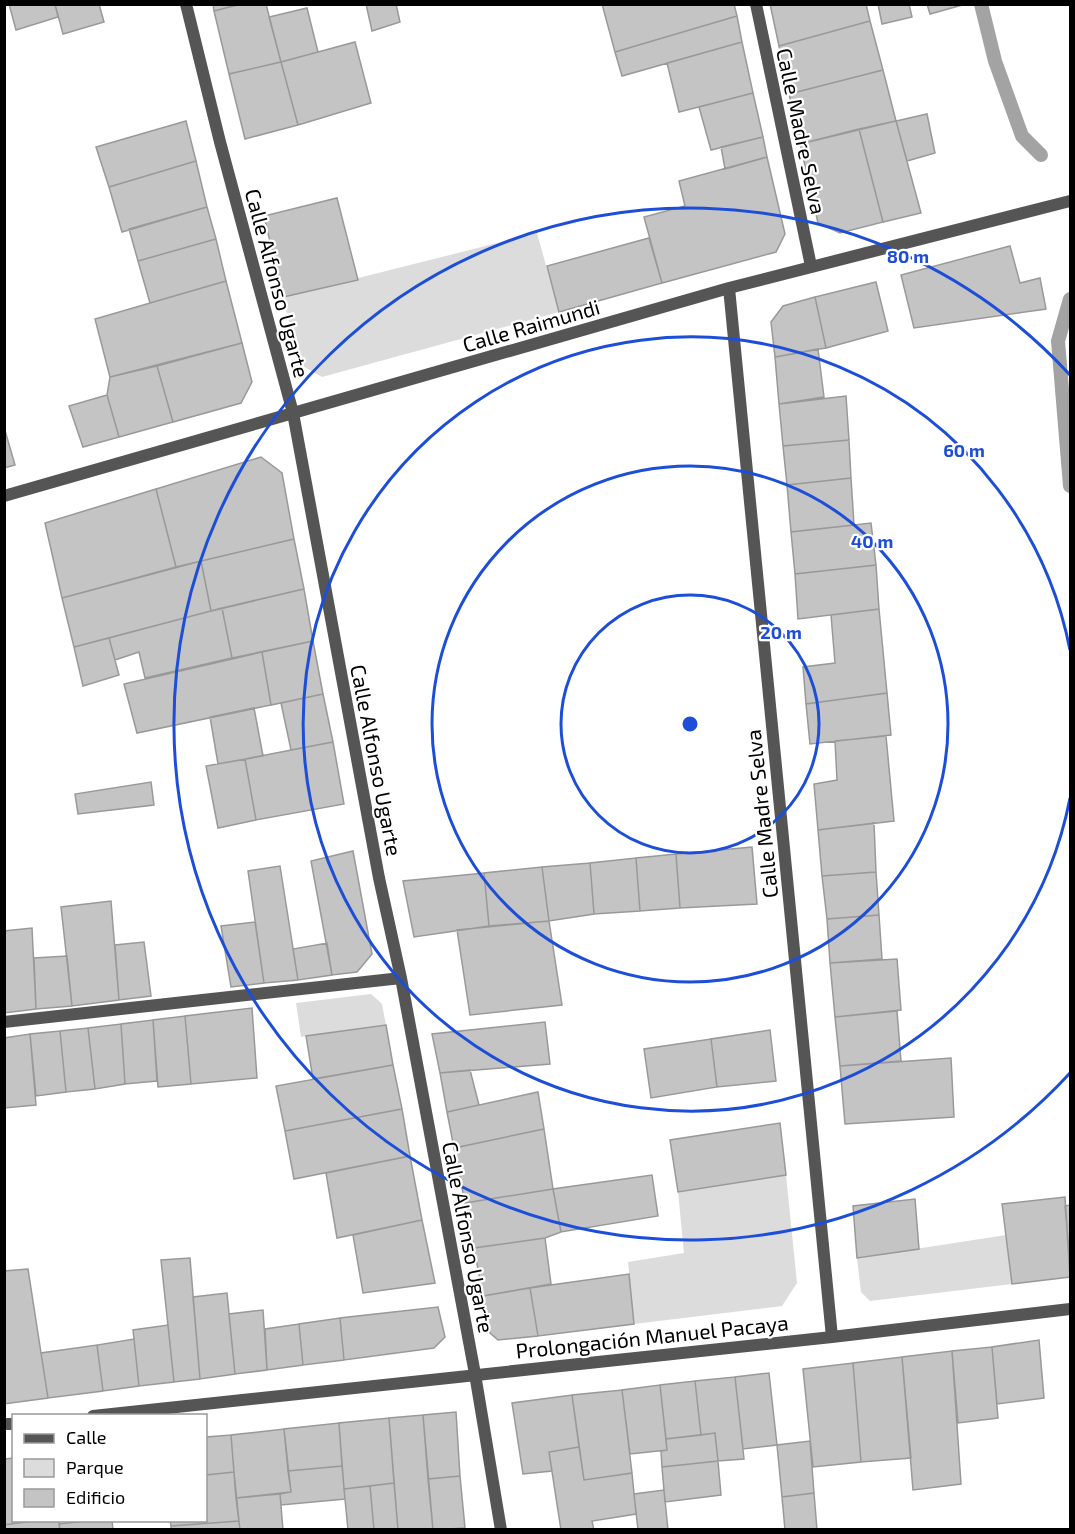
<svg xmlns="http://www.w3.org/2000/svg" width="1075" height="1534" font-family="'Exo 2',sans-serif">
  <rect width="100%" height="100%" fill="#fff"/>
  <path fill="#dcdcdc" d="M537 233 559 312 322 377 299 364 283 297Z
    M371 994 382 1004 386 1025 301 1037 296 1003Z
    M786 1175 797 1283 782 1306 634 1324 628 1262 684 1253 678 1192Z
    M1006 1235 1012 1284 870 1301 861 1292 857 1258Z"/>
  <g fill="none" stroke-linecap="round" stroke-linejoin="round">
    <path stroke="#a3a3a3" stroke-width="14" d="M981 4 995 61 1022 136 1041 155
      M1070 299 1058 341 1070 486"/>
  </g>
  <path fill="#c4c4c4" stroke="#999" stroke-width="1.5" d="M9 4H55L58 17 16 30Z
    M55 4H99L104 22 63 34Z
    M213 4H241L214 11Z
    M241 4H266L281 62 229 74 214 11Z
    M366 4H396L400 22 372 31Z
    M602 4H734L737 16 615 52Z
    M770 4H866L870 21 779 46Z
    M878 4H909L912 17 882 24Z
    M927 4H966L930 14Z
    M307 8 318 52 281 62 269 17Z
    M737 16 742 42 622 76 615 52Z
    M870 21 883 70 789 94 779 46Z
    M355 42 371 103 298 125 281 62Z
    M742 42 753 93 679 112 667 63Z
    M281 62 298 125 245 139 229 74Z
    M883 70 896 121 800 144 789 94Z
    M753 93 763 137 711 150 699 107Z
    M927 114 935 153 907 161 896 121Z
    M186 121 196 161 109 187 96 147Z
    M896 121 921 213 883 222 859 129Z
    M859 129 883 222 840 233 818 223 800 144Z
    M763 137 767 157 725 169 721 147Z
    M767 157 785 234 776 252 662 283 644 217 685 206 679 181Z
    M196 161 207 207 122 232 109 187Z
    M337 198 358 280 283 297 264 216Z
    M207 207 216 239 138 261 129 229Z
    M649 238 662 283 559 312 547 266Z
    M216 239 226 281 150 303 138 261Z
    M1010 246 1020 283 1040 278 1046 309 914 328 901 275Z
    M226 281 242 343 110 377 95 319Z
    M876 282 888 331 826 348 815 297Z
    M815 297 826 348 775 357 771 322 783 306Z
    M242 343 252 382 241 403 173 422 157 366Z
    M818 349 824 397 779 404 775 357Z
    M157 366 173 422 119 437 107 395 110 377Z
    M107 395 119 437 83 447 69 406Z
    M846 396 849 440 783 446 779 404Z
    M4 427 15 465 4 468Z
    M849 440 851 478 787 485 783 446Z
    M261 457 282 473 294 539 176 567 156 489Z
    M851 478 854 525 791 532 787 485Z
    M156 489 176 567 62 598 45 523Z
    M871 523 876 565 795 574 791 532Z
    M294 539 304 589 211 611 201 561Z
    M201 561 211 611 74 647 62 598Z
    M876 565 879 609 798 619 795 574Z
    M304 589 313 641 232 658 222 608Z
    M222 608 232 658 145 678 139 652 115 660 109 638Z
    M879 609 887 693 806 704 803 667 835 663 831 615Z
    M109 638 119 675 83 686 74 647Z
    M313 641 323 694 271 705 262 652Z
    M262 652 271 705 137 733 124 684Z
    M887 693 891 735 810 744 806 704Z
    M323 694 333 742 291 750 281 703Z
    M254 708 263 756 218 764 210 717Z
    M886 736 894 821 818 830 814 784 837 780 835 741Z
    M333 742 344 804 256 820 245 759Z
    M245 759 256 820 218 828 206 766Z
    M151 782 154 805 78 814 75 794Z
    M874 823 876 872 822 876 818 830Z
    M752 847 757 904 680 908 676 854Z
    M353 851 372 954 357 972 332 975 311 861Z
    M676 854 680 908 640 911 636 858Z
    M636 858 640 911 594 914 590 863Z
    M590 863 594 914 549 921 542 867Z
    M280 866 298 980 264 983 248 871Z
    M542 867 549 921 489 926 484 873Z
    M876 872 879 915 827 919 822 876Z
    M484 873 489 926 414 937 403 881Z
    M111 901 119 1000 72 1006 61 907Z
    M879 915 882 959 830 963 827 919Z
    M549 921 562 1005 470 1015 457 930Z
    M255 922 264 983 231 987 221 926Z
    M32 928 36 1009 4 1013V931Z
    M144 942 151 996 119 1000 115 945Z
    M327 943 332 975 298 980 293 949Z
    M67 956 72 1006 36 1009 34 958Z
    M897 959 901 1010 835 1017 830 963Z
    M252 1008 257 1078 191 1084 185 1016Z
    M897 1011 901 1061 840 1066 835 1017Z
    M185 1016 191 1084 158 1087 153 1020Z
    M153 1020 157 1081 125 1084 121 1024Z
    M545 1022 550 1064 440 1073 432 1034Z
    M121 1024 125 1084 95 1089 88 1028Z
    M386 1025 393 1065 313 1079 306 1036Z
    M88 1028 95 1089 66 1092 60 1031Z
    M770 1030 776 1081 717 1087 711 1039Z
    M60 1031 66 1092 36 1096 30 1034Z
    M30 1034 36 1105 4 1108V1038Z
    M711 1039 717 1087 651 1098 644 1049Z
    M951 1058 954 1117 845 1124 840 1066Z
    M393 1065 402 1109 285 1131 276 1086Z
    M470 1070 479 1105 447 1112 440 1073Z
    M538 1092 544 1129 454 1148 447 1112Z
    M402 1109 410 1156 294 1179 285 1131Z
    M780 1123 786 1175 678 1192 670 1140Z
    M544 1129 553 1189 465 1203 454 1148Z
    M410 1156 422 1220 337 1238 326 1173Z
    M652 1175 658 1216 561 1232 553 1189Z
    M553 1189 561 1232 545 1238 474 1248 465 1203Z
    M1065 1197 1070 1277 1012 1284 1002 1204Z
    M915 1199 919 1249 857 1258 853 1206Z
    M1070 1205V1262L1065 1206Z
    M422 1220 435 1283 363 1293 353 1235Z
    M545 1238 551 1284 483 1296 474 1248Z
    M190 1258 200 1379 174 1382 161 1260Z
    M28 1269 48 1398 4 1404V1271Z
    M629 1274 634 1324 538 1336 530 1288Z
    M530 1288 538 1336 498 1340 490 1333 483 1296Z
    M227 1293 235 1374 200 1379 193 1297Z
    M438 1307 445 1337 434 1348 344 1360 340 1318Z
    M263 1310 267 1370 235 1374 229 1314Z
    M340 1318 344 1360 303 1365 299 1324Z
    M299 1324 303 1365 267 1370 265 1329Z
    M168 1325 174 1382 139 1386 133 1330Z
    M134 1339 139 1386 103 1391 97 1345Z
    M1039 1340 1044 1398 997 1404 992 1347Z
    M97 1345 103 1391 48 1398 41 1353Z
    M992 1347 998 1418 958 1423 952 1351Z
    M952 1351 961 1484 913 1490 902 1357Z
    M902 1357 911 1458 861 1462 853 1363Z
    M853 1363 861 1462 813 1467 803 1369Z
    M769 1373 777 1445 743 1449 735 1377Z
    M735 1377 744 1459 718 1461 715 1433 701 1435 695 1381Z
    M695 1381 701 1435 666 1439 660 1385Z
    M660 1385 667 1450 630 1454 622 1390Z
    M622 1390 632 1473 584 1480 572 1395Z
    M572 1395 579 1447 549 1452 552 1471 523 1474 512 1403Z
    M456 1412 460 1476 428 1479 423 1415Z
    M423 1415 433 1530H398L389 1418Z
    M389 1418 394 1483 344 1489 339 1423Z
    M339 1423 342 1466 288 1471 284 1429Z
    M284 1429 291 1492 236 1498 231 1435Z
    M715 1433 718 1461 662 1467 661 1451 667 1450 666 1439Z
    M231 1435 234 1472 206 1475V1437Z
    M810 1441 814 1493 782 1497 777 1445Z
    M579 1447 584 1480 632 1473 636 1514 592 1521 594 1530H561L549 1452Z
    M14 1458V1520H40L4 1525V1459Z
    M718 1461 721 1495 665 1502 662 1467Z
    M342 1466 345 1499 281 1505 280 1494 291 1492 288 1471Z
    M234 1472 239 1521 171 1526 170 1520H206V1475Z
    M460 1476 465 1528 433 1530 428 1479Z
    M394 1483 398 1530H374L370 1486Z
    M370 1486 374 1530H348L344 1489Z
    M664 1490 668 1530H638L634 1494Z
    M814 1493 817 1530H785L782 1497Z
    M280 1494 283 1530H240L236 1498Z
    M40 1520H59L60 1530H4V1525Z
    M95 1520H112L113 1530H60L59 1524Z
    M239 1521 240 1530H171V1526Z"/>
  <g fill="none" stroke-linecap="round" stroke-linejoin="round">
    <path stroke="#555" stroke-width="12" d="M186 4 220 142 293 413 379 878 401 978 475 1374 501 1530
      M756 4 811 266
      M729 288 832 1337
      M4 496 729 288 1070 201
      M4 1022 401 978
      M93 1416 832 1337 1070 1309
      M4 1424H14"/>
  </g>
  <g fill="none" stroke="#1d4ed8" stroke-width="3">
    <circle cx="690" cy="724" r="129"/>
    <circle cx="690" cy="724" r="258"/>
    <path d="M1070 798A387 387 0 1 1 1070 650"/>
    <path d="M1070 1073A516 516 0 1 1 1070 375"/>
  </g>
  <g text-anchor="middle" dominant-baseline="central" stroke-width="4.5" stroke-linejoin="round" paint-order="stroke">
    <g font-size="21" fill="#000" stroke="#fff">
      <text transform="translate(802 131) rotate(78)">Calle Madre Selva</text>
      <text transform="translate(278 283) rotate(75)">Calle Alfonso Ugarte</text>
      <text transform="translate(531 325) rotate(-16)">Calle Raimundi</text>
      <text transform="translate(377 760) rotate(79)">Calle Alfonso Ugarte</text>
      <text transform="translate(761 814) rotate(-96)">Calle Madre Selva</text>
      <text transform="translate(469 1237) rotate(79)">Calle Alfonso Ugarte</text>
      <text transform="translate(652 1336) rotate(-6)">Prolongación Manuel Pacaya</text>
    </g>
  </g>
  <circle cx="690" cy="724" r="9" fill="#1d4ed8" stroke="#fff" stroke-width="3"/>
  <g font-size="18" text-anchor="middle" font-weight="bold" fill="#1d4ed8" stroke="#fff" stroke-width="4.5" stroke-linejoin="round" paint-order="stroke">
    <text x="908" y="263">80 m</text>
    <text x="964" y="457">60 m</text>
    <text x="872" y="548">40 m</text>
    <text x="781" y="639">20 m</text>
  </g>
  <rect width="1075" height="1534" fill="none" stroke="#000000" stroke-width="12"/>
  <rect x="12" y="1414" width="195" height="108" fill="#ffffff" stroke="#999999" stroke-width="1.5"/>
  <rect x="24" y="1434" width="30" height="9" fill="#555555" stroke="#999999" stroke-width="1.5"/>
  <text x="66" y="1444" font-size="18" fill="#000000">Calle</text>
  <rect x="24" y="1459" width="30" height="18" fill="#dcdcdc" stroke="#999999" stroke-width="1.5"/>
  <text x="66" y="1474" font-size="18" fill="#000000">Parque</text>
  <rect x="24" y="1489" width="30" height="18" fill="#c4c4c4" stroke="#999999" stroke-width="1.5"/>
  <text x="66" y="1504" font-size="18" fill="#000000">Edificio</text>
</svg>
